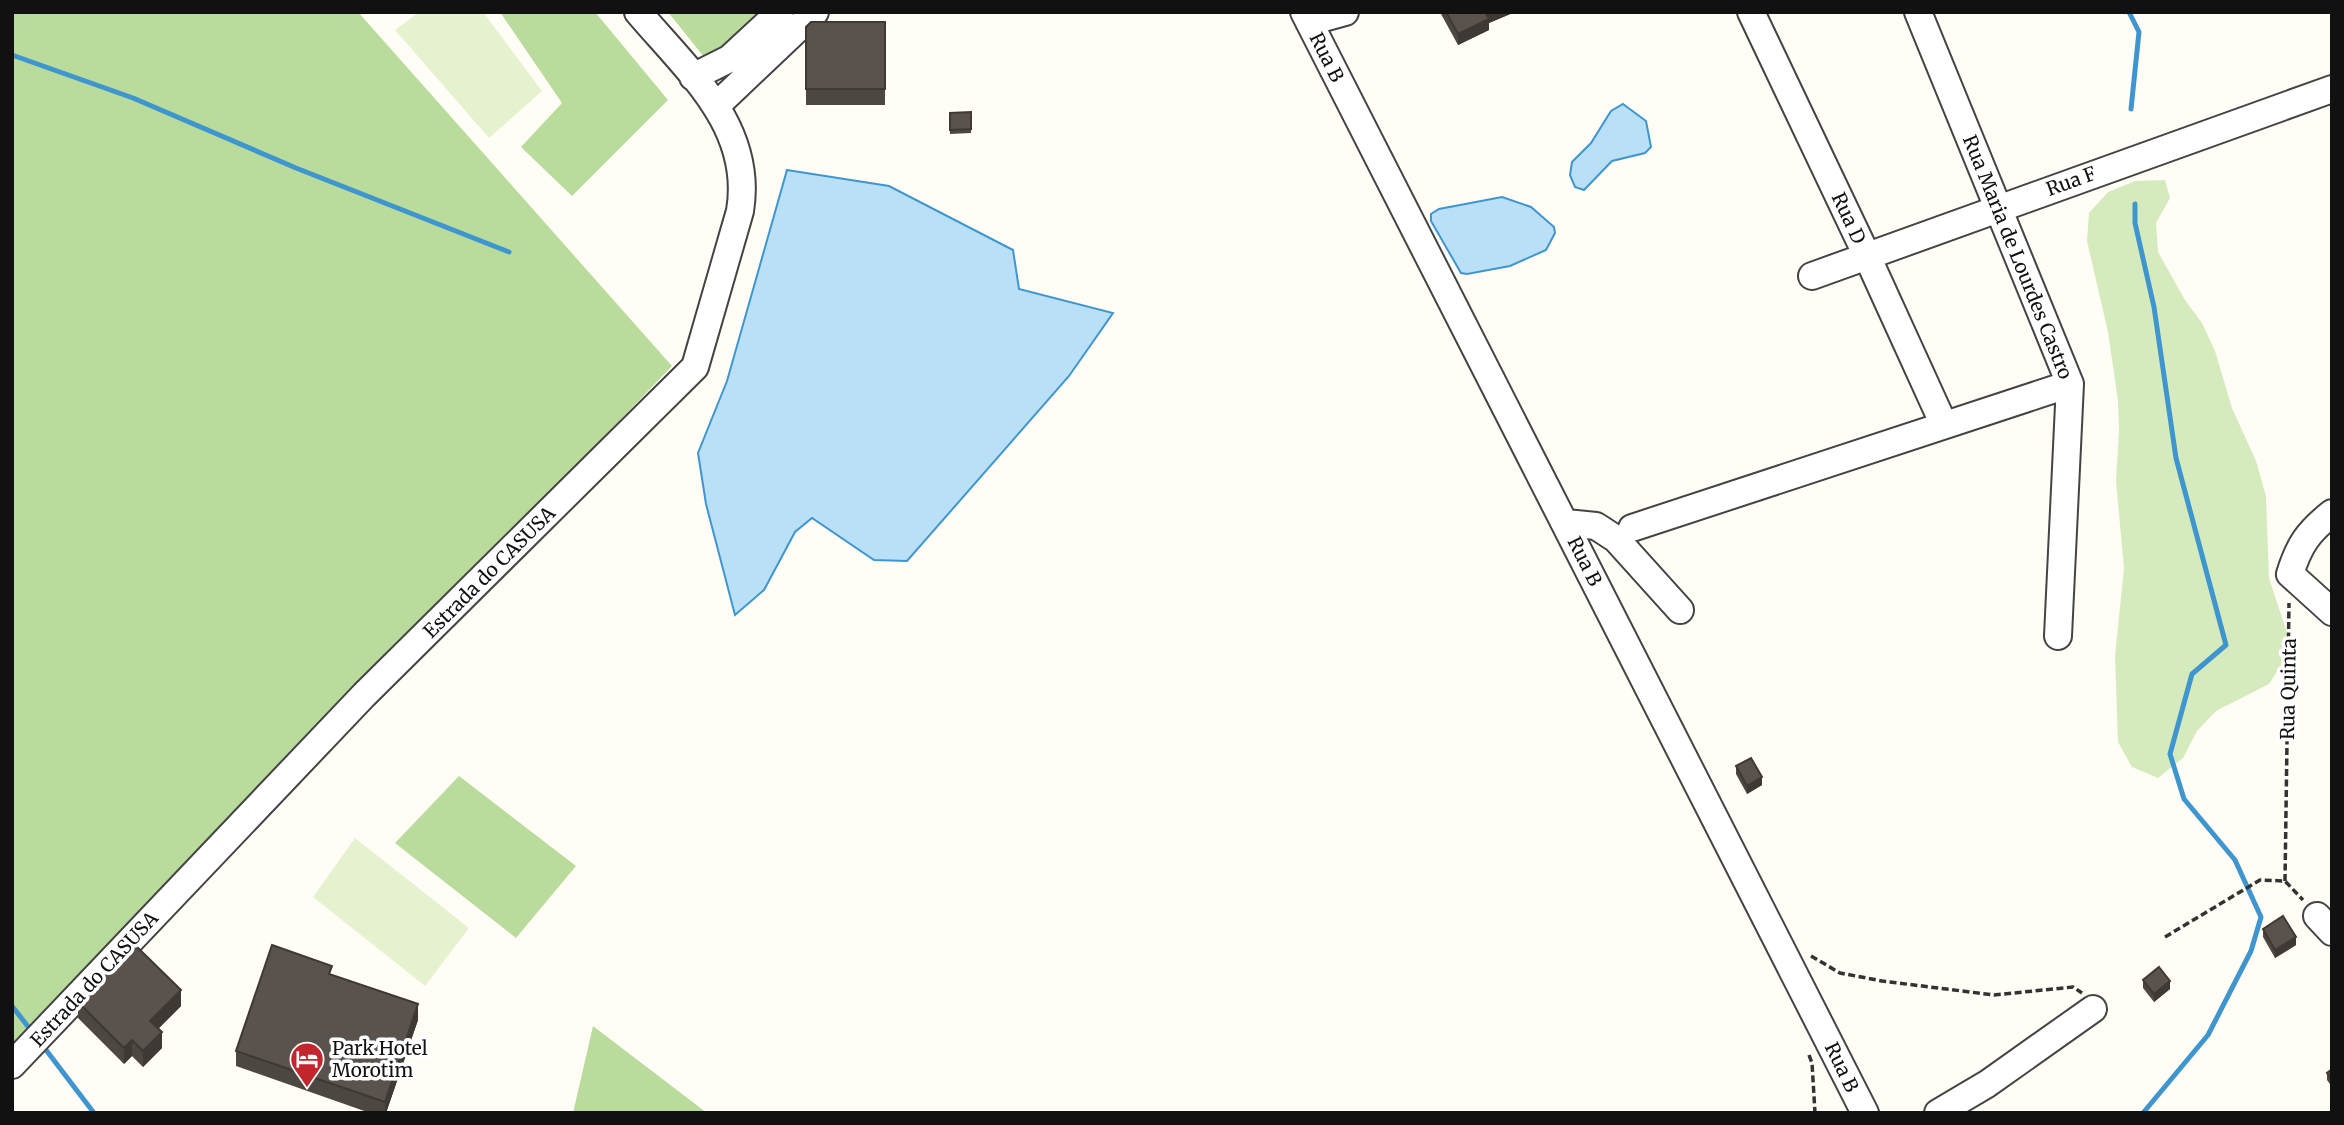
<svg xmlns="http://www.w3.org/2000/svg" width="2344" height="1125" font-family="Merriweather,serif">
  <rect width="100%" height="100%" fill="#fffdf5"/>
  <path fill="#d5ebbd" d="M2165 180 2170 198 2156 223 2158 252 2185 300 2202 323 2215 351 2232 408 2256 461 2266 496 2269 578 2287 633 2284 661 2269 684 2216 711 2197 731 2183 758 2158 778 2132 767 2118 742 2115 656 2124 568 2116 481 2119 431 2118 401 2108 332 2087 241 2089 213 2108 192 2135 181Z"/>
  <path fill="#b9dc9c" d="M12 12H358L672 366 12 1054Z
    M500 12H595L668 100 572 196 521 147 562 103Z
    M668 12H759L708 62Z
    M459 776 576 866 516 938 395 843Z
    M593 1026 707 1113H573Z"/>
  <path fill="#e6f2cf" d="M419 12H483L542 91 489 138 395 30Z
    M355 838 469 928 425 986 313 897Z"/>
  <path fill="#b9e0f7" stroke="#3f96cf" stroke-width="2" d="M1623 104 1646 121 1651 147 1645 153 1612 161 1584 190 1575 187 1570 175 1572 162 1591 143 1611 111Z
    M787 170 889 186 1013 250 1019 289 1113 313 1069 376 907 561 874 560 812 518 795 532 764 590 735 615 706 504 698 453 727 381Z
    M1502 197 1531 207 1554 227 1555 233 1546 250 1510 266 1467 274 1461 273 1431 221V214L1439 209Z"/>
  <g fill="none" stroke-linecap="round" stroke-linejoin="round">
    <path stroke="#3f96cf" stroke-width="5" d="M2129 12 2139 32 2131 109
      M12 55 133 98 296 168 509 252
      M2135 204V223L2154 307 2176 458 2226 645 2192 674 2170 754 2184 799 2235 860 2261 917 2251 951 2208 1035 2143 1113
      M12 1006 33 1033
      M43 1046 94 1113"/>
    <g stroke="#444" stroke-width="30">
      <path id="minor" d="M1304 12 1865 1113
        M1751 12 1867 256 1944 425
        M1918 12 2070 384 2058 636
        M1309 22 1345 12
        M693 77 729 59 780 12
        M717 105 815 12
        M1812 276 2332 89
        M2332 513C2308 532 2299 545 2290 574L2332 612
        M1566 523 1596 526 1616 539 1680 610
        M1632 528 2070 384
        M2317 916 2332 932
        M12 1065 364 695 695 367 740 211C754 127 688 71 638 12
        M1938 1113 1987 1084 2093 1009"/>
    </g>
    <path stroke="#333" stroke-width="3.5" stroke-dasharray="7 3.5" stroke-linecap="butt" d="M2285 881 2289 603
      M2165 937 2260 880 2285 881 2303 900
      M1811 956 1840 973 1882 981 1994 995 2073 987 2082 993
      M1809 1055 1812 1063 1815 1113"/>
    <use href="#minor" stroke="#fff" stroke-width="26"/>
  </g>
  <path fill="#4d4742" d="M1441 12H1515L1489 23V30L1458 45 1441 14Z
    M885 22V105H806V27Z
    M971 112V133L950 134V113Z
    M1736 766 1762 785 1747 794 1736 774Z
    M2263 929 2296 945 2275 958 2263 937Z
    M332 975 418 1020 386 1113H370L236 1066V1051Z
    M2143 980 2170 989 2154 1002 2143 988Z
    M78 1002 181 1006 158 1029 162 1048 143 1067 132 1056 124 1064 78 1018Z
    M2332 1069V1087L2327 1080V1073Z"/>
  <path fill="#3f3936" d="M1488 12H1515L1489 23V30L1458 45V34Z
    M1762 777V785L1747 794V786Z
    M2296 937V945L2275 958V950Z
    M2170 981V989L2154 1002V994Z
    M181 990V1006L150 1037V1021Z
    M418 1004V1020L386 1113H385V1102Z
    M162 1032V1048L143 1067V1051Z
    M132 1040V1056L124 1064V1048Z"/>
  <path fill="#5a524d" stroke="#3f3936" stroke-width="2" d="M1446 12H1488L1486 13 1489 19 1458 34Z
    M811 22H885V89H806V27Z
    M971 112V129L950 130V113Z
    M1751 758 1762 777 1747 786 1736 766Z
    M2283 916 2296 937 2275 950 2263 929Z
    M135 945 181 990 150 1021 162 1032 143 1051 132 1040 124 1048 78 1002Z
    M272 945 332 966 329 974 418 1004 385 1102 236 1051Z
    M2159 967 2170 981 2154 994 2143 980Z
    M2332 1069V1080L2327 1073Z"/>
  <defs>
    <g id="hotel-pin" transform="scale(1.75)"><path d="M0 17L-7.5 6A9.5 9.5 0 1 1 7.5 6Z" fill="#c4262e" stroke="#fff"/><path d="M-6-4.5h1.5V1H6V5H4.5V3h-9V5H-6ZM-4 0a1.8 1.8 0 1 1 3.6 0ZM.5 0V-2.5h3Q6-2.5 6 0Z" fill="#fff"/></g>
  </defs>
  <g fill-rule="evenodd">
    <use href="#hotel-pin" x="307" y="1059"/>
  </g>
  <g text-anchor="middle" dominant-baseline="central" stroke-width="7" stroke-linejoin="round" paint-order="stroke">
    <g font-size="19" fill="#111" stroke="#fff">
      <text transform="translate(1327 57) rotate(63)">Rua B</text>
      <text transform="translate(2071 181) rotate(-20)">Rua F</text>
      <text transform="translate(1849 218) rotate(65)">Rua D</text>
      <text transform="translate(2018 257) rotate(68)">Rua Maria de Lourdes Castro</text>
      <text transform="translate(1585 561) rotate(63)">Rua B</text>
      <text transform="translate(489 572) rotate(-45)">Estrada do CASUSA</text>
      <text transform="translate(2288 689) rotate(-89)">Rua Quinta</text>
      <text transform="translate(94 979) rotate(-47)">Estrada do CASUSA</text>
      <text transform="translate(1842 1067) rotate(64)">Rua B</text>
    </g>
    <g font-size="19" fill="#111" stroke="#fff" text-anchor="start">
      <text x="332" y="1048">Park Hotel<tspan x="332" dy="22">Morotim</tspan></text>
    </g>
  </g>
  <rect width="2344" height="1125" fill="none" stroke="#111111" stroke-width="28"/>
</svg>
